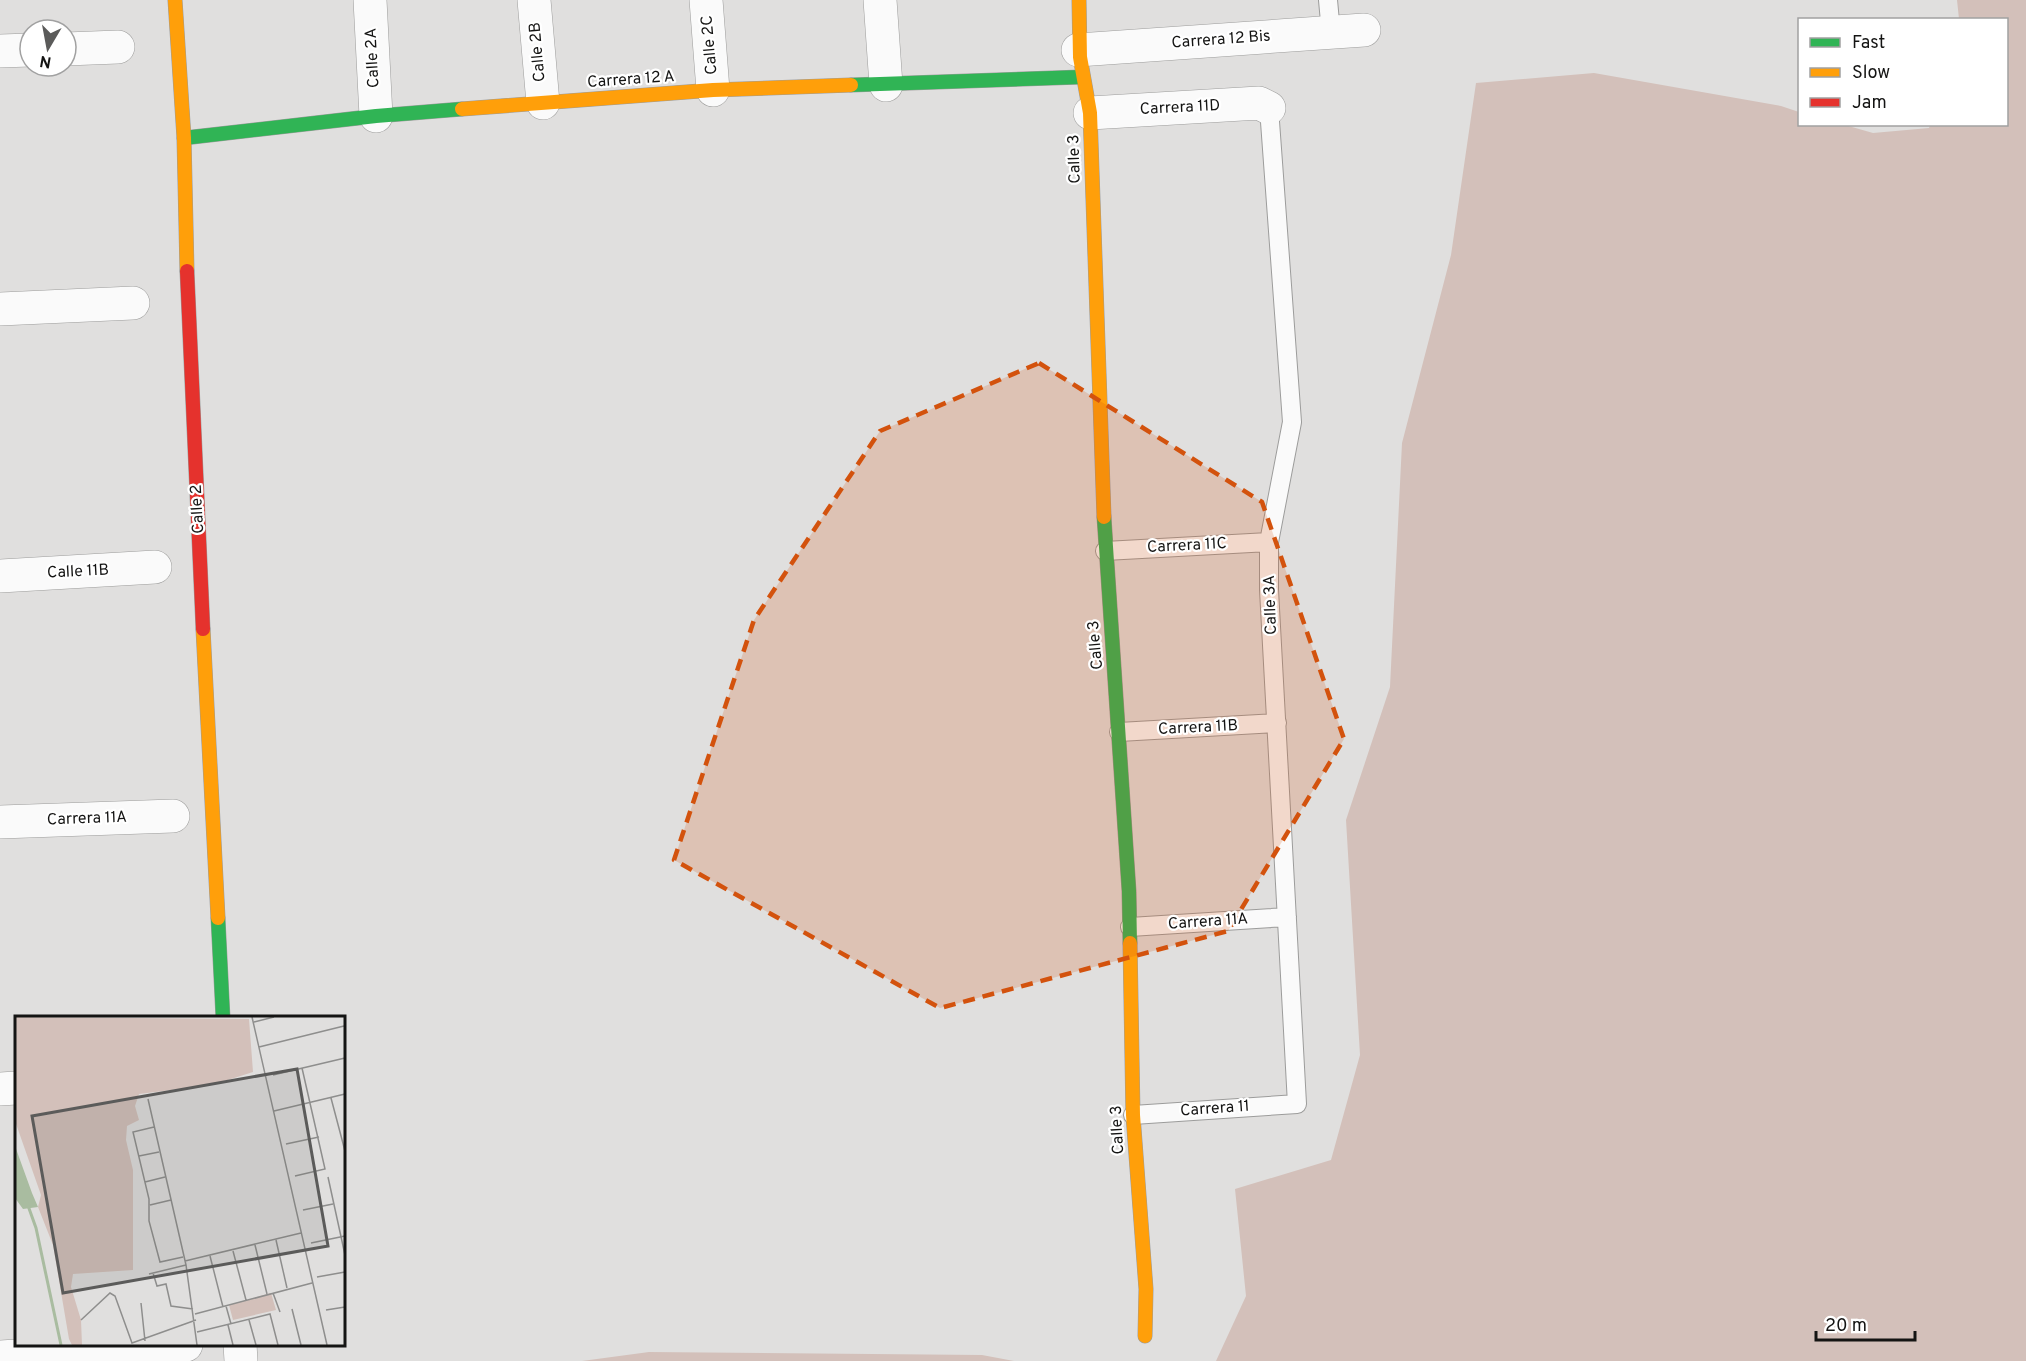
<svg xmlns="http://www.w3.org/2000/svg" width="2026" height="1361" font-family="Overpass,sans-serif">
  <rect width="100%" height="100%" fill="#e0dfde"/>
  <path fill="#d3c0ba" d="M1957 0H2026V1361H1216L1246 1296 1235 1189 1331 1160 1360 1055 1346 820 1390 687 1402 443 1451 255 1476 83 1594 73 1781 106 1799 112 1800 124 1845 125 1873 133 1929 128 1930 125 2006 124V20L1959 19Z
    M649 1352 982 1355 1014 1361H582Z"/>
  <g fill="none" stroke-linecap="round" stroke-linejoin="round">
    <g stroke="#9c9c9b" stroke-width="20">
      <path id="lane" d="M1328 0 1331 33
        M1105 551 1269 542
        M1119 732 1277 723
        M1130 927 1287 917
        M1133 1115 1297 1104 1269 590V542L1292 422 1269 108"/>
    </g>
    <g stroke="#9c9c9b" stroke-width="34">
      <path id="street" d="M370 0 376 116
        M534 0 543 103
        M706 0 713 90
        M880 0 886 85
        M66 49 118 47
        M1078 50 1364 30
        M0 51 30 50
        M1090 113 1259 103 1269 108
        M0 309 133 303
        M0 576 155 567
        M0 822 173 816
        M0 1089 16 1088
        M240 1344 241 1361
        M0 1357 186 1345"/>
    </g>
    <g stroke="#9c9c9b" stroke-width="15">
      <path id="fast" d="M851 85 1081 77
        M184 138 376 116 462 109
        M1104 517 1129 891 1130 943
        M218 918 223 1018"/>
    </g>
    <g stroke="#9c9c9b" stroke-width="15">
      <path id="slow" d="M175 0 184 138 187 271
        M1079 0 1080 57 1090 113 1104 517
        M462 109 713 90 851 85
        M203 629 218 918
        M1130 943 1133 1115 1146 1289 1145 1336"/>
    </g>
    <g stroke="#9c9c9b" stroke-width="15">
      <path id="jam" d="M187 271 203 629"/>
    </g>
    <use href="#lane" stroke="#fafafa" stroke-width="18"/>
    <use href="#street" stroke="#fafafa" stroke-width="33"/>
    <use href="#fast" stroke="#30b455" stroke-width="14"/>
    <use href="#slow" stroke="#ff9f0a" stroke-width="14"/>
    <use href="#jam" stroke="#e5322d" stroke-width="14"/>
  </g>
  <path fill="#d3520d" fill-opacity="0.2" stroke="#d3520d" stroke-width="4.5" stroke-dasharray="12 8" stroke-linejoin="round" d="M1039 363 1262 502 1344 739 1228 931 940 1008 674 860 754 620 880 431Z"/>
  <g text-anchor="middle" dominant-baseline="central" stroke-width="4.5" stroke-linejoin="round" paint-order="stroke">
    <g font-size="16" fill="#141413" stroke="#fff">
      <text transform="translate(1221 40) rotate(-4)">Carrera 12 Bis</text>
      <text transform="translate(710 45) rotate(-95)">Calle 2C</text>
      <text transform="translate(538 52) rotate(-95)">Calle 2B</text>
      <text transform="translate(373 58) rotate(-93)">Calle 2A</text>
      <text transform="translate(631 80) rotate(-4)">Carrera 12 A</text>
      <text transform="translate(1180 108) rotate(-3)">Carrera 11D</text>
      <text transform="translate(1075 159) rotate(-92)">Calle 3</text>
      <text transform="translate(198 509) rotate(-93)">Calle 2</text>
      <text transform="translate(1187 546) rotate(-3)">Carrera 11C</text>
      <text transform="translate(78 572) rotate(-3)">Calle 11B</text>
      <text transform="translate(1271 605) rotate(-92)">Calle 3A</text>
      <text transform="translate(1096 645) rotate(-95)">Calle 3</text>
      <text transform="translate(1198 728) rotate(-3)">Carrera 11B</text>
      <text transform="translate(87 819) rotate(-2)">Carrera 11A</text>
      <text transform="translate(1208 922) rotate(-4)">Carrera 11A</text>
      <text transform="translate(1215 1109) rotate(-4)">Carrera 11</text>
      <text transform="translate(1118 1130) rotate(-93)">Calle 3</text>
    </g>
  </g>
  <g transform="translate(15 1016)">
    <rect width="330" height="330" fill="#e0dfde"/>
    <path d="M0 1 234 3 238 56 197 69 124 78 120 90 124 104 112 110 111 124 118 154V254L58 258 56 271 66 304 67 329H57L54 323 38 229 23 191 26 179 0 105ZM256 277 261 294 218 304 214 289Z" fill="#d3c0ba"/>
    <path d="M0 130 17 177 23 191 8 193 0 182Z" fill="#a9bca0"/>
    <path fill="none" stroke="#a9bca0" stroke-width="3" d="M11 184 21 212 46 329"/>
    <path fill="none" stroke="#8e8e8d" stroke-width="1.5" d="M237 1 312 329M239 6 259 1M244 31 329 10M258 59 330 42M316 82 330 135M133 83 171 249 182 329M259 95 330 78M139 111 118 116 134 183V205L145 246 168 241M271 128 304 121M124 140 144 136M280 160 310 153 287 52M313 161 330 239M130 166 150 161M135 189 156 184M288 194 318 188M261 224 272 272M296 227 330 220M240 229 252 278M218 235 231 284M195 240 208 291M170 245 286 217M138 257 142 270 151 268 156 290 178 293M134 258 171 249M302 261 330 256M258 277 265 296M126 287 130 325M211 290 216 308M277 293 286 329M311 294 330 291M180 298 297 267M66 304 95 277 100 280 117 327 181 304M234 304 241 329M213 309 218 329M182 316 255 298 263 329"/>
    <path fill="#5b5b5a" fill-opacity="0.15" stroke="#5b5b5a" stroke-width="3" d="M282 53 313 230 48 277 17 100Z"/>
    <rect width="330" height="330" fill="none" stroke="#141413" stroke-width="3"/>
  </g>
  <rect x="1798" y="18" width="210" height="108" fill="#ffffff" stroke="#a1a1a1" stroke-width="1.5"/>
  <rect x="1810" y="38" width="30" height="9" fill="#30b455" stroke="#a1a1a1" stroke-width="1.5"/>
  <text x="1852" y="48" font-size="18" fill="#141413">Fast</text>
  <rect x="1810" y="68" width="30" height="9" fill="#ff9f0a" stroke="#a1a1a1" stroke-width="1.5"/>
  <text x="1852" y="78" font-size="18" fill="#141413">Slow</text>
  <rect x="1810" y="98" width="30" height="9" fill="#e5322d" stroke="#a1a1a1" stroke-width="1.5"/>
  <text x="1852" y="108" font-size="18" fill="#141413">Jam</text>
  <g transform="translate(48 48) rotate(190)"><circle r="28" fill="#ffffff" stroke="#a1a1a1" stroke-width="1.5"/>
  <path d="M0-4.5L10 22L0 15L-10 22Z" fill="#5b5b5a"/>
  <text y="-9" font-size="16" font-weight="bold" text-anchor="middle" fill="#141413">N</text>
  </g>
  <path d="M1816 1331v9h99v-9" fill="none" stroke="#141413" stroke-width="3"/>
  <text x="1825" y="1331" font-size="18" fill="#141413" stroke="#ffffff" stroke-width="4.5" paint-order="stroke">20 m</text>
</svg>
